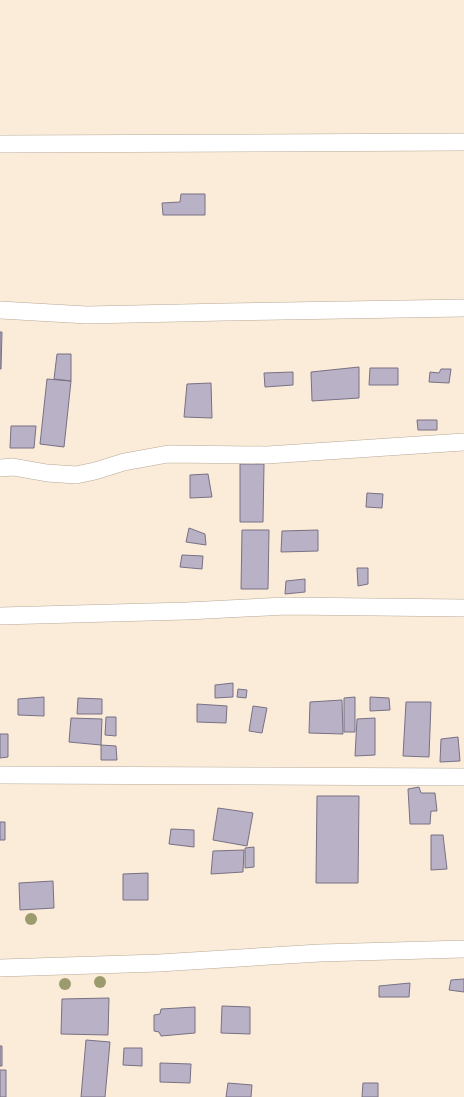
<svg xmlns="http://www.w3.org/2000/svg" width="464" height="1097" font-family="Literata,serif">
  <rect width="100%" height="100%" fill="#fbebd9"/>
  <path fill="#b9b2c6" stroke="#787184" d="M181 194H205V215H163L162 203 180 202Z
    M0 332H2L1 369H0Z
    M57 354H71V381L54 379Z
    M359 367V398L312 401 311 372Z
    M370 368H398V385H369Z
    M441 369H451L449 383 429 382 430 372 439 373Z
    M293 372V385L265 387 264 373Z
    M47 379 71 381 64 447 40 444Z
    M211 383 212 418 184 417 187 384Z
    M417 420H437V430H418Z
    M11 426H36L34 448H10Z
    M240 464H264L263 522H240Z
    M208 474 212 497 190 498V475Z
    M367 493 383 494 382 508 366 507Z
    M189 528 205 534 206 545 186 542Z
    M242 530H269L268 589H241Z
    M318 530V551L281 552 282 531Z
    M182 555 203 556 202 569 180 567Z
    M357 568H368V584L358 586Z
    M305 579V592L285 594 286 581Z
    M233 683V697L215 698V685Z
    M238 689 247 690 246 698 237 697Z
    M44 697V716L18 715V699Z
    M355 697V732H344V698Z
    M370 697 389 698 390 710 370 711Z
    M78 698 102 699V714H77Z
    M342 700 343 734 309 733 310 702Z
    M406 702H431L429 757 403 756Z
    M197 704 227 706 226 723 197 722Z
    M253 706 267 708 262 733 249 731Z
    M106 717H116V736L105 735Z
    M71 718 102 719 101 745 69 742Z
    M375 718V755L355 756 357 719Z
    M0 734H8V757L0 758Z
    M458 737 460 761 440 762 441 739Z
    M101 745 116 746 117 760H101Z
    M419 787 421 793H435L437 811H431L430 824H410L408 789Z
    M317 796H359L358 883H316Z
    M218 808 253 813 247 846 213 840Z
    M0 822H5V840H0Z
    M171 829 194 830V847L169 844Z
    M431 835H443L447 869 431 870Z
    M254 847V867L245 868V848Z
    M244 850 243 872 211 874 213 851Z
    M148 873V900H123V874Z
    M53 881 54 908 20 910 19 883Z
    M464 979V992L449 990 451 980Z
    M410 983 409 997H379V986Z
    M109 998 108 1035 61 1034 62 999Z
    M222 1006 250 1007V1034L221 1033Z
    M195 1007V1033L161 1036 159 1032 154 1031V1015L160 1014 161 1009Z
    M86 1040 110 1042 105 1097H81Z
    M0 1046H2V1066H0Z
    M124 1048H142V1066L123 1065Z
    M160 1063 191 1064 190 1083 160 1082Z
    M0 1070H6V1097H0Z
    M228 1083 252 1085 251 1097H226Z
    M363 1083H378V1097H362Z"/>
  <g fill="none" stroke-linecap="round" stroke-linejoin="round">
    <g stroke="#b8a998" stroke-width="18">
      <path id="minor" d="M0 144 464 142
        M0 310 87 315 226 312 464 308
        M0 468 13 467 47 473 76 475 95 471 124 462 168 454 267 455 464 442
        M0 616 187 611 286 606 464 608
        M0 775 464 777
        M0 968 159 963 320 953 464 949"/>
    </g>
    <use href="#minor" stroke="#fff" stroke-width="17"/>
  </g>
  <g fill="#9c9b6d">
    <circle cx="31" cy="919" r="6"/>
    <circle cx="100" cy="982" r="6"/>
    <circle cx="65" cy="984" r="6"/>
  </g>
</svg>
